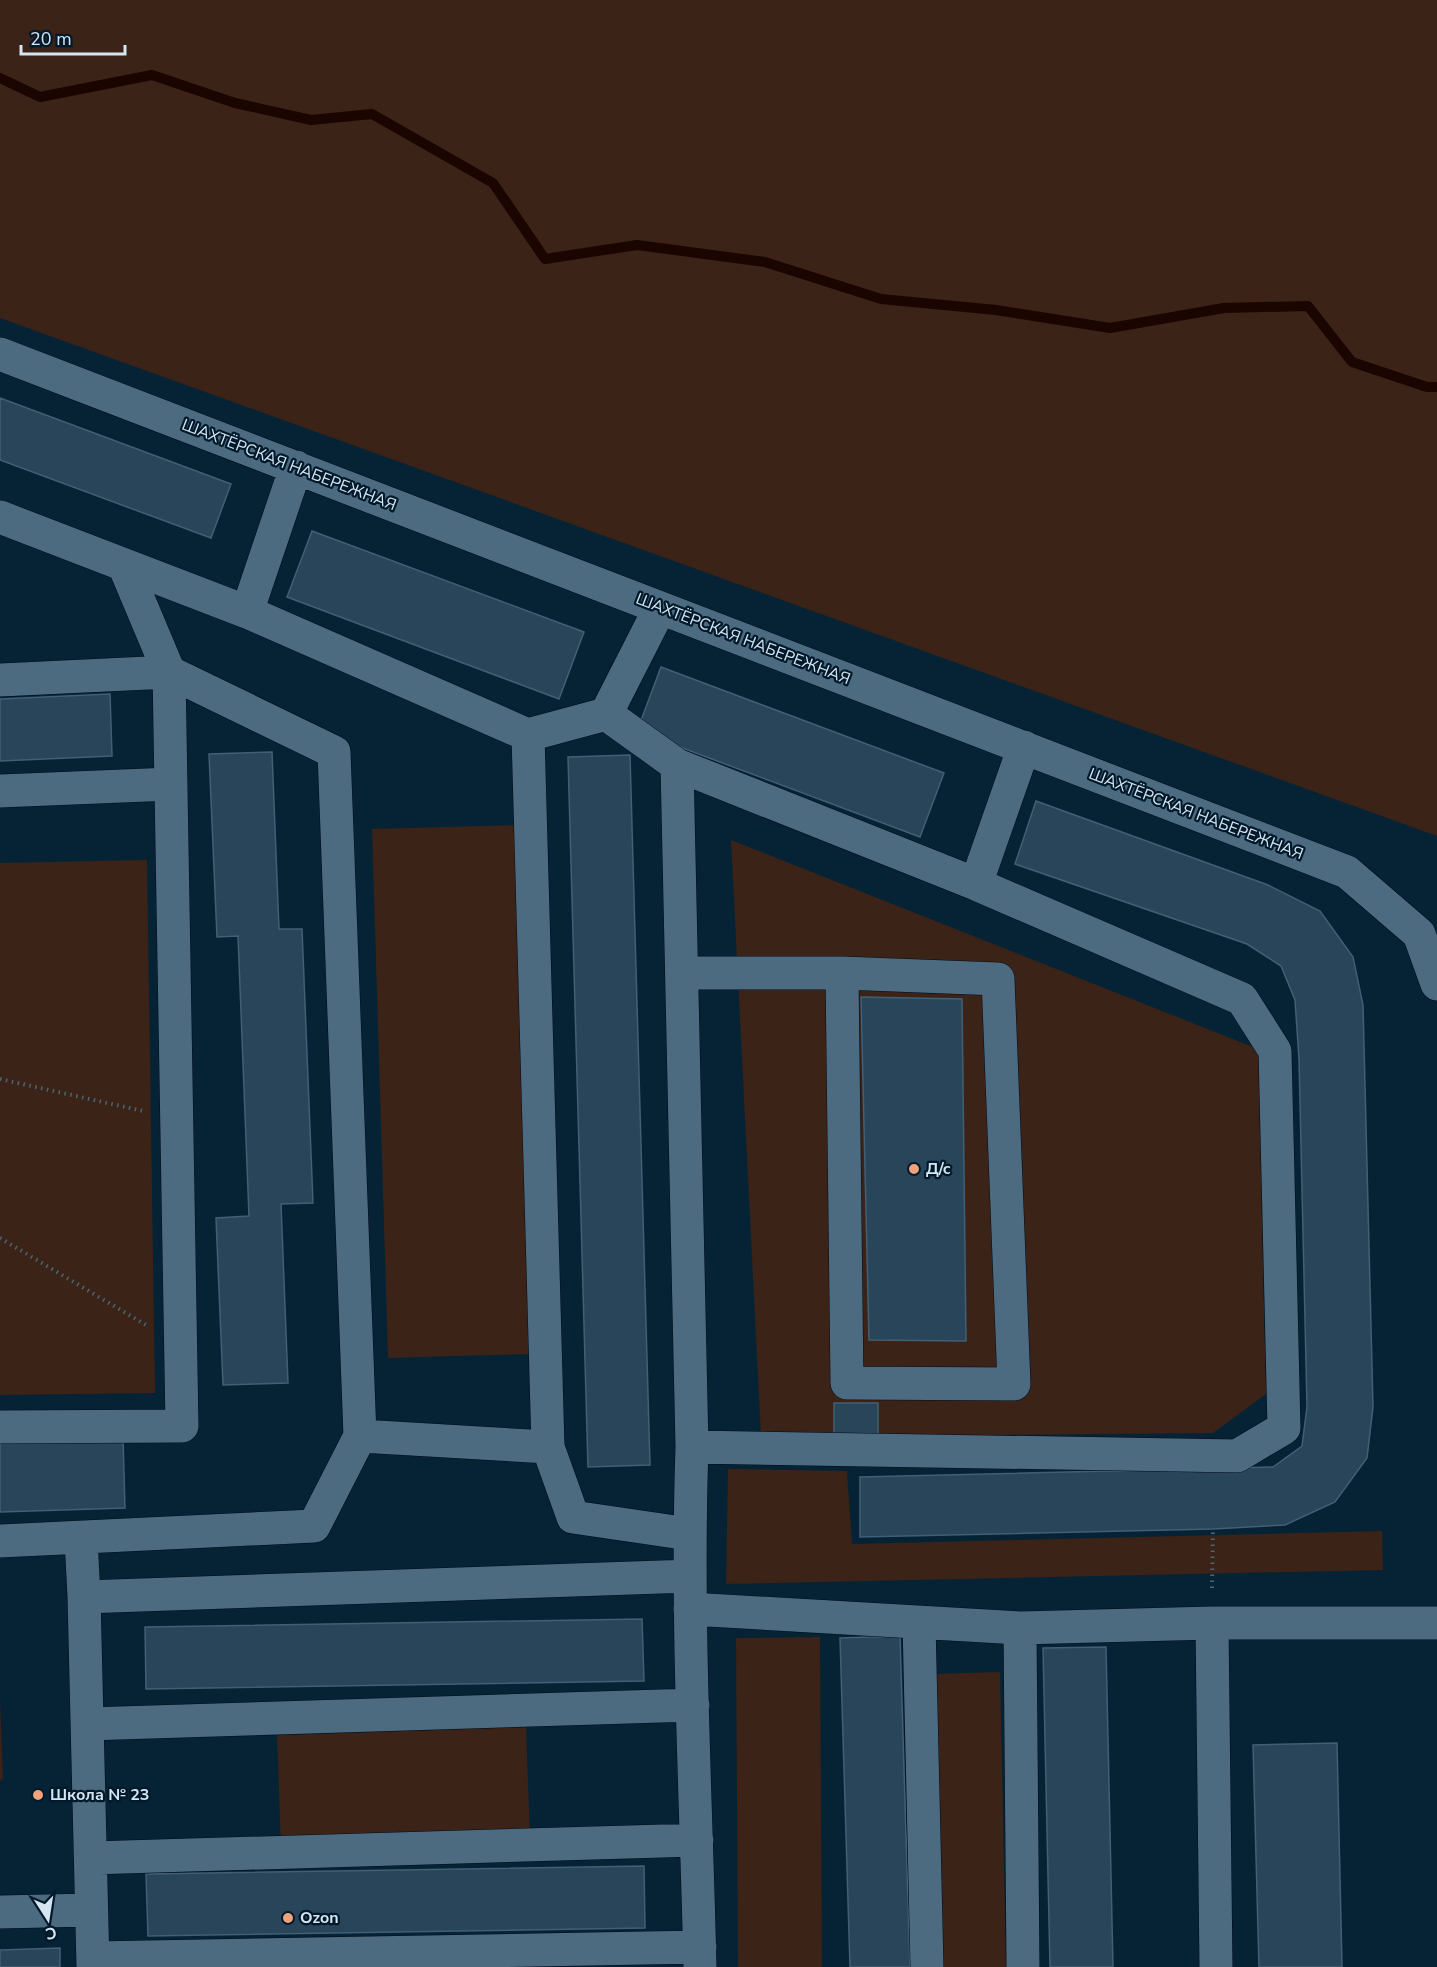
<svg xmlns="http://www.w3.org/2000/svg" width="1437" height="1967" font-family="'Nunito Sans',sans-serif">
  <rect width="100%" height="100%" fill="#052335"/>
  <path fill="#3b2318" d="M0 0H1437V836L0 318Z
    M515 825 531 1354 388 1358 372 829Z
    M731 840 1258 1049 1266 1394 1213 1433 761 1437Z
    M147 860 155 1393 0 1395V863Z
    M728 1469 847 1471 852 1544 1382 1531 1383 1570 726 1584Z
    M820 1637 822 1967H738L736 1638Z
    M1000 1672 1006 1967H937L931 1674Z
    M0 1698 3 1778 0 1781Z
    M526 1727 530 1838 281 1846 277 1735Z"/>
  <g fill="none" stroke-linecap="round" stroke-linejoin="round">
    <path stroke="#1a0500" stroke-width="10" d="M0 78 40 97 152 75 235 103 311 120 372 114 493 183 545 259 637 245 765 262 881 299 996 310 1110 328 1224 308 1308 306 1352 362 1427 387H1437"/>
  </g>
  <path fill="#284559" stroke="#426075" stroke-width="1.5" d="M0 398 231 484 211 538 0 460Z
    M312 531 584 632 559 699 287 597Z
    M661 667 944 773 920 837 637 731Z
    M110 694 112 756 0 761V699Z
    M272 752 279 929H302L313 1203 281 1204 288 1383 223 1385 216 1218 249 1216 238 936 217 937 209 754Z
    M630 755 650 1465 588 1467 568 757Z
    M1036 801 1268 885 1320 911 1353 957 1363 1005 1373 1407 1367 1458 1335 1502 1285 1525 1213 1529 860 1537V1477L1273 1467 1302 1446 1307 1407 1299 1059 1295 1000 1281 966 1247 944 1015 864Z
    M861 997 962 999 966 1341 869 1340Z
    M834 1403H878V1442H834Z
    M123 1437 125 1508 0 1512V1441Z
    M642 1619 644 1681 146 1689 145 1627Z
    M900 1636 910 1967H850L840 1638Z
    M1106 1647 1113 1967H1050L1043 1648Z
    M1337 1743 1342 1967H1259L1253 1745Z
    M644 1866 645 1928 148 1936 146 1874Z
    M60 1948V1967H0V1950Z"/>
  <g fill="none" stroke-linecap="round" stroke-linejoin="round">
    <g stroke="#000b18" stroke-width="34">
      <path id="minor" d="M0 354 1347 872 1419 934 1437 984
        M0 517 247 612 528 735 606 714 660 608
        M247 612 296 467
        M0 680 169 672 334 752 360 1436 314 1526 0 1541
        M606 714 677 765 692 1447C686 1620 696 1794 700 1967
        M528 735 548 1447 573 1517 689 1534
        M677 765 976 884 1242 999 1275 1051 1284 1428 1237 1456 692 1447
        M0 791 171 784
        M976 884 1024 747
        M683 973H842L998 979 1014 1384 847 1383 842 973
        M0 1427 182 1426 169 672 124 565
        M360 1436 548 1447
        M81 1538 84 1597 93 1967
        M84 1597 690 1576
        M690 1609 1020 1628 1212 1623H1437
        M919 1623 927 1967
        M1212 1623 1216 1967
        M1020 1628 1023 1967
        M87 1724 693 1705
        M91 1858 697 1840
        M0 1912 91 1910
        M93 1958 700 1947"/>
    </g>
    <path stroke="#4b6575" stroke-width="4" stroke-dasharray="1.5 4.5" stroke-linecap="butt" d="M0 1079 143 1111
      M0 1238 146 1325
      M1212 1588 1213 1529"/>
    <use href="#minor" stroke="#4c6b80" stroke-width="33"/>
  </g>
  <g fill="#f1a27b" stroke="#00192b" stroke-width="2">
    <circle cx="914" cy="1169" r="6"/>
    <circle cx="38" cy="1795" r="6"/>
    <circle cx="288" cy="1918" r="6"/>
  </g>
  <g text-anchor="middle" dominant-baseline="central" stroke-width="4.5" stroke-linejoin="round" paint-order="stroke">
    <g font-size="16" fill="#d5e5f2" stroke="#00192b">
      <text transform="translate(289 465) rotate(21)">ШАХТЁРСКАЯ НАБЕРЕЖНАЯ</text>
      <text transform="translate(743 639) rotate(21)">ШАХТЁРСКАЯ НАБЕРЕЖНАЯ</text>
      <text transform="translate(1196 814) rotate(21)">ШАХТЁРСКАЯ НАБЕРЕЖНАЯ</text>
    </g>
    <g font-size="16" font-weight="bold" fill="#d5e5f2" stroke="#00192b" text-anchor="start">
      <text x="926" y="1169">Д/с</text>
      <text x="50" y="1795">Школа № 23</text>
      <text x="300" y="1918">Ozon</text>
    </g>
  </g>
  <g transform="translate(48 1919) rotate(168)" stroke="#00192b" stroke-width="4.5" paint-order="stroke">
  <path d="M0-4.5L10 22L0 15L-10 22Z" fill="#d5e5f2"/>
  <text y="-9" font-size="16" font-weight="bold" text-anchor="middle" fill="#d5e5f2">С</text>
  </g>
  <path d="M21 45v9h104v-9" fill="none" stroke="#d5e5f2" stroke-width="3"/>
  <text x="30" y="45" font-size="18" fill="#d5e5f2" stroke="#00192b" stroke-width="4.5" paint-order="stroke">20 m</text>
</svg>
